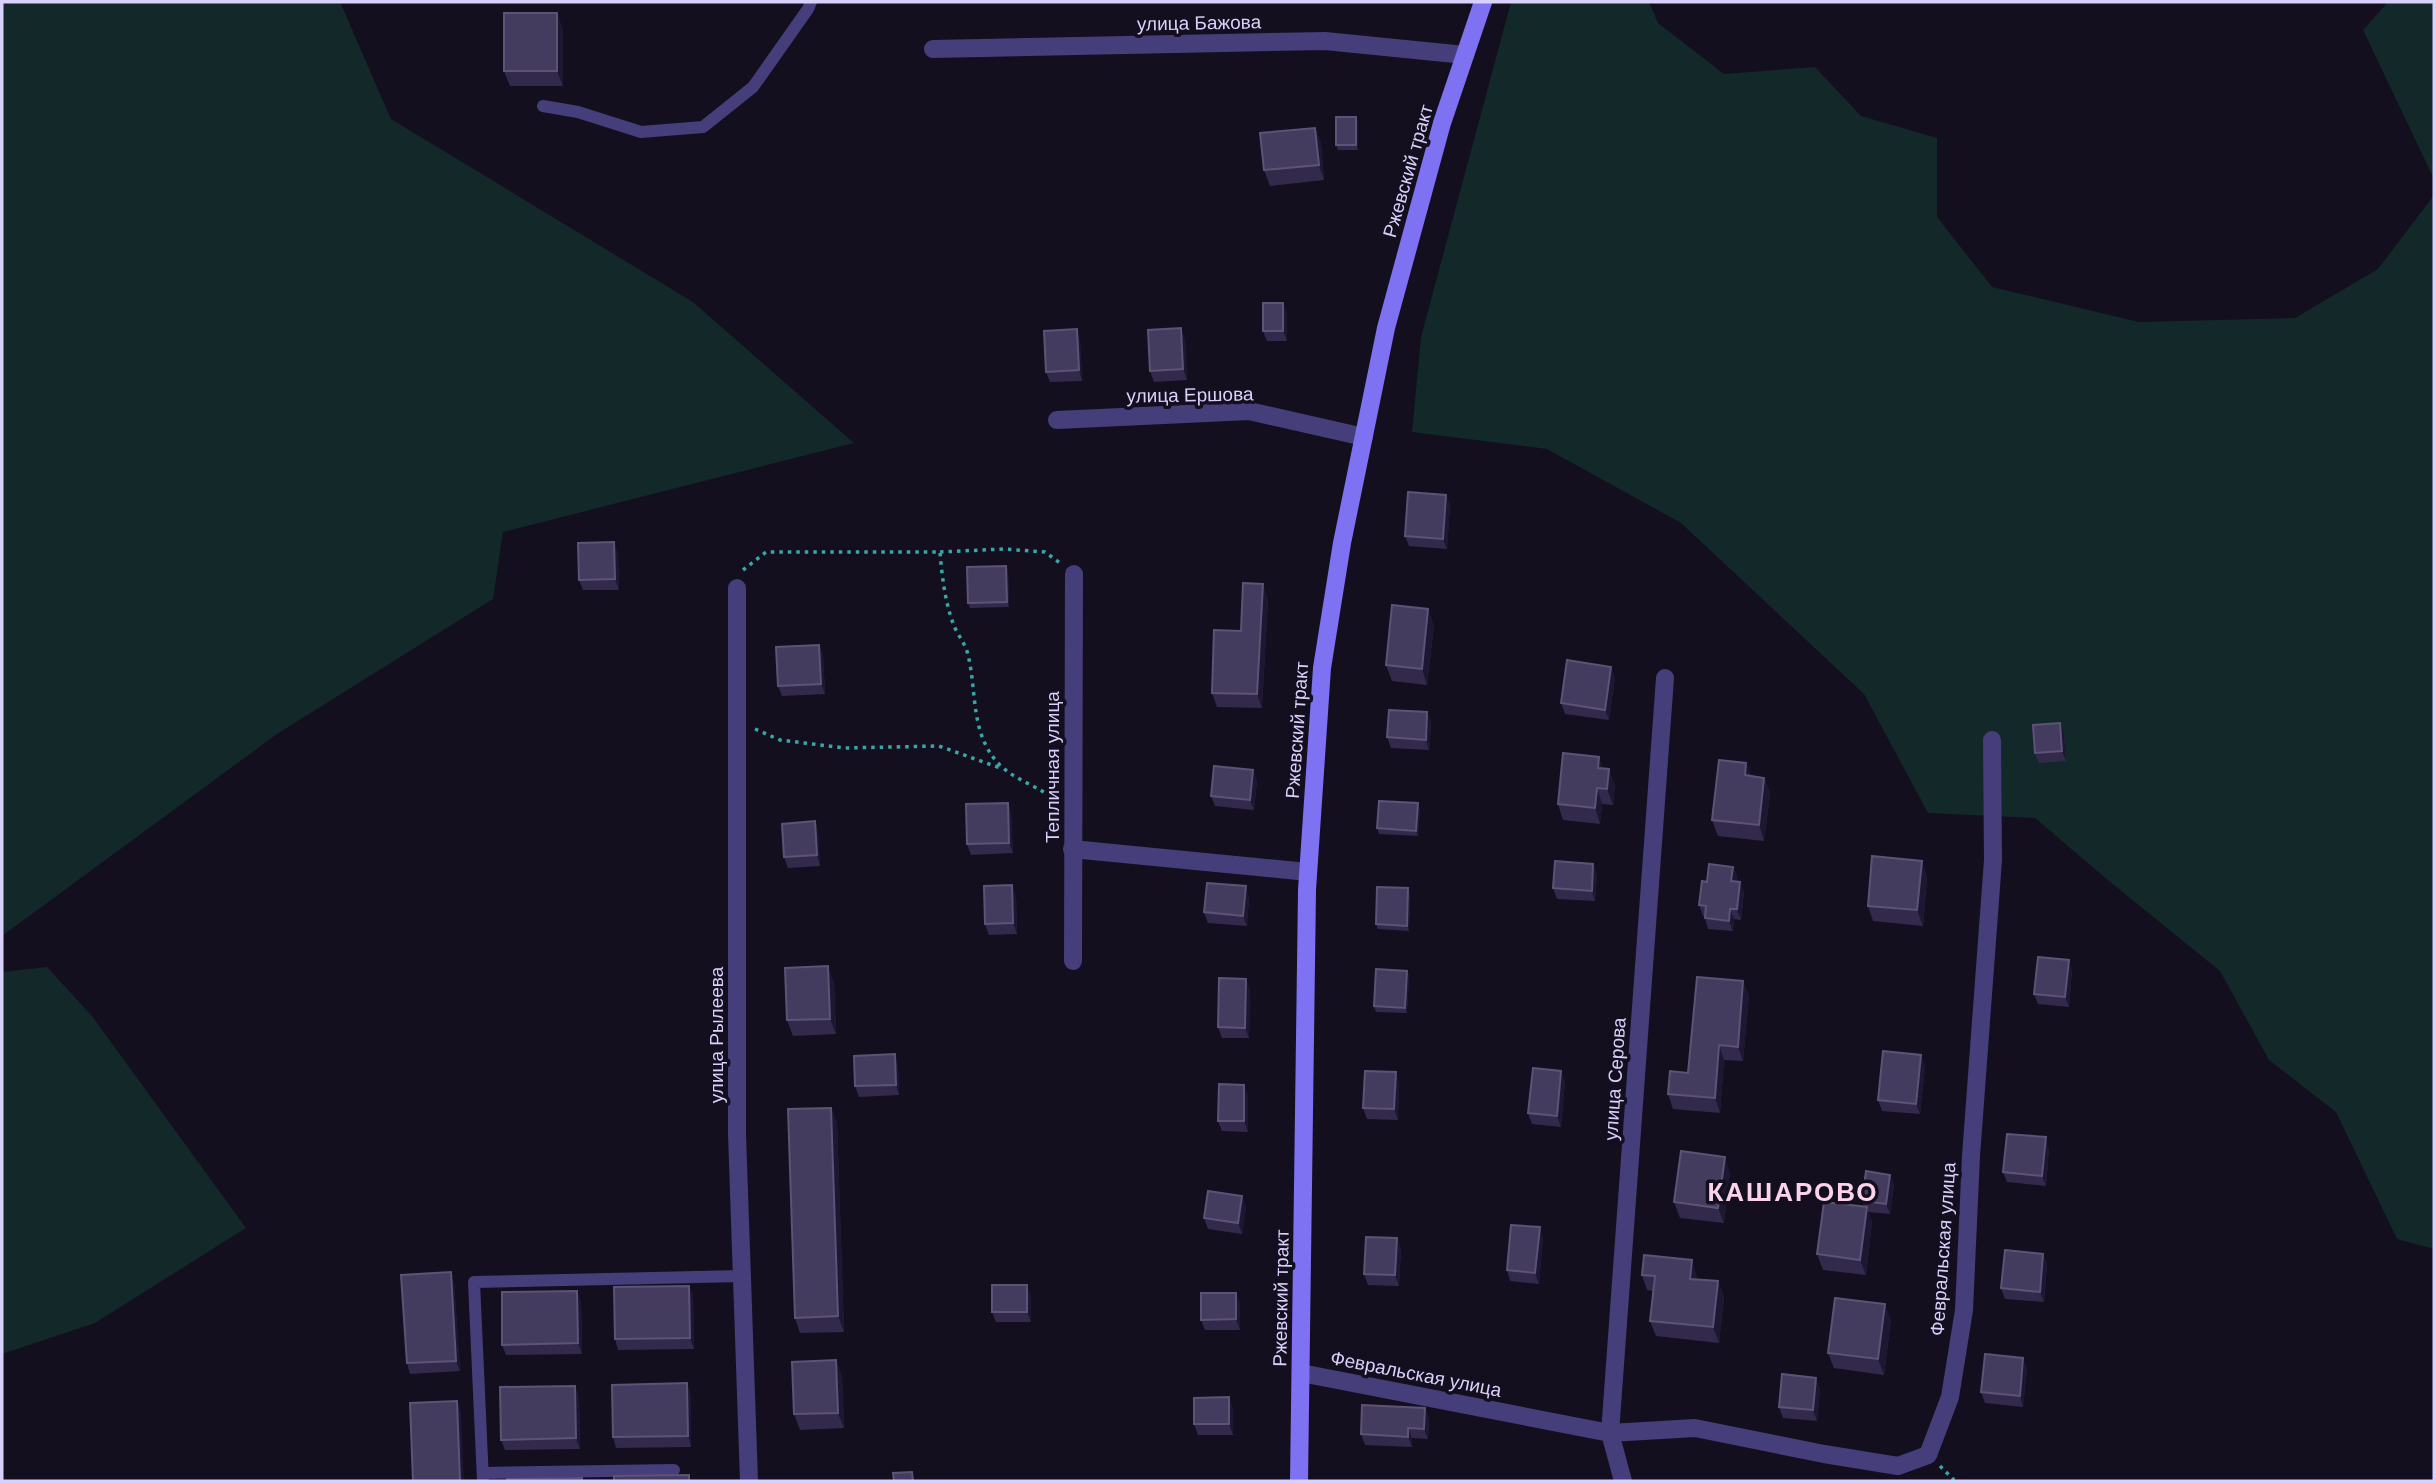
<svg xmlns="http://www.w3.org/2000/svg" width="2436" height="1483" font-family="Helvetica,sans-serif">
  <rect width="100%" height="100%" fill="#130f1f"/>
  <path fill="#122829" d="M2 2H340L391 119 693 302 854 443 503 532 493 599 277 734 2 936Z
    M1511 2H1649L1658 23 1724 74 1815 67 1861 116 1937 138V217L1992 287 2139 322 2295 318 2378 269 2434 195V1249L2397 1239 2336 1112 2269 1060 2220 971 2109 881 2035 818 1928 813 1864 694 1681 523 1547 449 1412 432 1421 337Z
    M2388 2H2434V179L2363 30Z
    M47 967 92 1016 246 1228 95 1323 2 1354V972Z"/>
  <g fill="none" stroke-linecap="round" stroke-linejoin="round">
    <path stroke="#39a6a7" stroke-width="3.5" stroke-dasharray="3.5 5" stroke-linecap="butt" d="M940 552 1003 549 1045 552 1060 563
      M743 570 766 552H940C942 577 945 602 954 626 958 635 966 645 968 655 977 691 970 731 997 762 1013 780 1037 785 1055 800
      M755 729 780 740 845 748 939 746 1003 769
      M1940 1466 1954 1480 1960 1481"/>
    <path stroke="#453e7a" stroke-width="12" d="M543 106 578 112 641 132 703 127 753 87 808 9 811 2
      M483 1473 674 1470
      M483 1481 474 1282 742 1276"/>
    <path stroke="#453e7a" stroke-width="18" d="M933 49 1325 41 1465 55
      M1057 420 1249 411 1364 437
      M737 588V1134L749 1481
      M1072 849 1308 872
      M1073 961 1074 574
      M1301 1373 1610 1433 1695 1428 1824 1454 1898 1466 1928 1455 1950 1397 1964 1310 1971 1156 1993 860 1992 740
      M1623 1481 1610 1433 1665 678"/>
    <path stroke="#7e71f2" stroke-width="18" d="M1299 1481 1307 890 1322 668 1342 543 1386 328 1442 123 1483 2"/>
  </g>
  <path fill="#332a4b" d="M563 29V86H510L504 71Z
    M1358 122V150H1338L1336 145Z
    M1315 128 1321 143 1324 180 1270 186 1264 170Z
    M1287 313V341H1267L1263 331Z
    M1185 339 1187 380 1154 382 1150 371Z
    M1080 340 1082 381 1050 382 1046 372Z
    M1446 495 1450 505 1447 549 1409 546 1405 536Z
    M618 553 619 590H583L579 580Z
    M1006 566 1008 571 1009 607 970 608 968 603Z
    M1268 598 1262 708 1217 707 1212 693 1241 631Z
    M1434 625 1427 685 1392 681 1386 665Z
    M819 645 823 655 825 694 782 696 778 686Z
    M1615 677 1609 720 1565 714 1561 703Z
    M1427 712 1431 723 1429 750 1391 748 1387 737Z
    M2064 734 2066 761 2039 763 2035 753Z
    M1746 763 1751 776 1764 778 1770 793 1764 841 1718 836 1712 820Z
    M1603 769 1615 785 1613 805 1602 804 1600 824 1563 820 1558 804Z
    M1257 780 1254 810 1215 806 1211 796Z
    M1008 803 1011 813 1013 853 971 855 967 844Z
    M1420 809 1418 836 1379 834 1377 828Z
    M815 821 818 832 820 866 788 868 784 857Z
    M1922 861 1927 877 1923 926 1873 921 1868 906Z
    M1733 867 1737 877 1736 881 1744 892 1741 920 1734 919 1733 931 1708 929 1705 918V916H1703L1699 905 1707 882Z
    M1597 874 1595 901 1557 899 1553 888Z
    M1408 888 1410 893 1409 931 1378 929 1376 924Z
    M1016 896 1017 934 989 935 985 924Z
    M1249 897 1247 926 1208 923 1204 912Z
    M2072 970 2069 1007 2038 1004 2034 994Z
    M1407 971 1409 976 1407 1013 1376 1012 1374 1006Z
    M834 982 836 1034 793 1036 787 1020Z
    M1250 989 1249 1038H1222L1218 1027Z
    M1749 995 1743 1061 1724 1060 1720 1113 1673 1109 1668 1094 1688 1073Z
    M898 1065 899 1095 859 1097 855 1086Z
    M1925 1066 1920 1114 1882 1111 1878 1100Z
    M1565 1081 1561 1127 1532 1124 1528 1113Z
    M1399 1083 1398 1120 1367 1119 1363 1108Z
    M1248 1095V1132L1222 1131 1218 1121Z
    M831 1108 837 1123 844 1332 800 1333 795 1318Z
    M2049 1148 2046 1186 2007 1182 2003 1172Z
    M1730 1172 1724 1223 1680 1218 1674 1202Z
    M1890 1175 1894 1185 1890 1214 1868 1212 1872 1222 1866 1275 1823 1270 1817 1254 1864 1206 1862 1201Z
    M1242 1196 1246 1207 1242 1234 1208 1229 1204 1218Z
    M1543 1238 1539 1284 1510 1281 1507 1270Z
    M1401 1248 1399 1286 1368 1285 1364 1274Z
    M2043 1254 2047 1264 2044 1302 2005 1299 2001 1288Z
    M1642 1275 1697 1276V1279L1718 1281 1724 1297 1719 1343 1656 1336 1650 1321 1653 1291 1647 1290Z
    M454 1282 460 1371 410 1374 407 1363Z
    M689 1286 693 1296 694 1349 618 1350 615 1339Z
    M1031 1296V1322H996L992 1312Z
    M581 1301 582 1354 506 1355 502 1345Z
    M1240 1303V1330H1205L1201 1320Z
    M1891 1320 1884 1375 1834 1368 1828 1353Z
    M2027 1368 2023 1407 1985 1403 1981 1392Z
    M842 1376 844 1428 800 1430 794 1414Z
    M1820 1388 1817 1421 1783 1418 1779 1407Z
    M691 1394V1447L616 1448 613 1437Z
    M579 1396 580 1449 505 1450 501 1440Z
    M1233 1408V1435H1198L1194 1424Z
    M1425 1408 1429 1419 1428 1439 1412 1438V1447L1365 1445 1361 1434Z"/>
  <path fill="#1e1732" d="M557 13 563 29V86L557 71Z
    M1356 117 1358 122V150L1356 145Z
    M1315 128 1321 143 1324 180 1319 165Z
    M1283 303 1287 313V341L1283 331Z
    M1181 328 1185 339 1187 380 1183 369Z
    M1077 329 1080 340 1082 381 1079 370Z
    M1446 495 1450 505 1447 549 1443 539Z
    M614 542 618 553 619 590 615 579Z
    M1006 566 1008 571 1009 607 1007 602Z
    M1263 584 1268 598 1262 708 1257 694Z
    M1428 609 1434 625 1427 685 1422 669Z
    M819 645 823 655 825 694 821 684Z
    M1611 667 1615 677 1609 720 1605 710Z
    M1427 712 1431 723 1429 750 1426 740Z
    M2060 723 2064 734 2066 761 2062 751Z
    M1599 757 1605 772 1598 768Z
    M1746 763 1752 779 1745 775Z
    M1609 769 1615 785 1613 805 1607 789Z
    M1253 770 1257 780 1254 810 1250 800Z
    M1764 778 1770 793 1764 841 1759 825Z
    M1597 788 1602 804 1600 824 1595 808Z
    M1008 803 1011 813 1013 853 1009 843Z
    M1418 803 1420 809 1418 836 1416 831Z
    M815 821 818 832 820 866 817 855Z
    M1922 861 1927 877 1923 926 1917 910Z
    M1593 864 1597 874 1595 901 1592 891Z
    M1733 867 1737 877 1735 891 1731 881Z
    M1740 882 1744 892 1741 920 1737 909Z
    M1012 885 1016 896 1017 934 1013 923Z
    M1246 886 1249 897 1247 926 1243 916Z
    M1408 888 1410 893 1409 931 1407 926Z
    M1730 909 1734 919 1733 931 1729 921Z
    M2069 960 2072 970 2069 1007 2065 997Z
    M828 966 834 982 836 1034 830 1019Z
    M1407 971 1409 976 1407 1013 1405 1008Z
    M1246 979 1250 989 1249 1038 1245 1028Z
    M1743 981 1749 995 1743 1061 1738 1047Z
    M1719 1045 1724 1060 1720 1113 1715 1098Z
    M895 1054 898 1065 899 1095 896 1085Z
    M1921 1055 1925 1066 1920 1114 1916 1104Z
    M1561 1071 1565 1081 1561 1127 1557 1116Z
    M1396 1072 1399 1083 1398 1120 1394 1109Z
    M1244 1085 1248 1095V1132L1244 1121Z
    M831 1108 837 1123 844 1332 838 1316Z
    M2046 1137 2049 1148 2046 1186 2042 1176Z
    M1725 1157 1730 1172 1724 1223 1718 1208Z
    M1890 1175 1894 1185 1890 1214 1886 1204Z
    M1242 1196 1246 1207 1242 1234 1238 1223Z
    M1867 1207 1872 1222 1866 1275 1860 1260Z
    M1540 1227 1543 1238 1539 1284 1535 1273Z
    M1397 1238 1401 1248 1399 1286 1395 1275Z
    M2043 1254 2047 1264 2044 1302 2040 1292Z
    M1692 1260 1697 1276 1695 1294 1690 1279Z
    M451 1272 454 1282 460 1371 456 1361Z
    M1718 1281 1724 1297 1719 1343 1713 1327Z
    M1027 1285 1031 1296V1322L1027 1312Z
    M689 1286 693 1296 694 1349 690 1338Z
    M577 1291 581 1301 582 1354 578 1343Z
    M1236 1293 1240 1303V1330L1236 1319Z
    M1885 1304 1891 1320 1884 1375 1878 1359Z
    M2023 1358 2027 1368 2023 1407 2020 1396Z
    M836 1360 842 1376 844 1428 838 1413Z
    M1816 1378 1820 1388 1817 1421 1813 1410Z
    M687 1383 691 1394V1447L688 1436Z
    M575 1386 579 1396 580 1449 576 1438Z
    M1229 1397 1233 1408V1435L1229 1424Z
    M457 1401 461 1412 464 1481H460Z
    M1425 1408 1429 1419 1428 1439 1424 1429Z
    M1408 1428 1412 1438V1447L1408 1437Z"/>
  <path fill="#443c5e" stroke="#5c5377" stroke-width="2" d="M504 13H557V71H504Z
    M1336 117H1356V145H1336Z
    M1315 128 1319 165 1264 170 1260 133Z
    M1263 303H1283V331H1263Z
    M1181 328 1183 369 1150 371 1148 330Z
    M1077 329 1079 370 1046 372 1044 331Z
    M1408 492 1446 495 1443 539 1405 536Z
    M614 542 615 579 579 580 578 543Z
    M1006 566 1007 602 968 603 967 567Z
    M1243 583 1263 584 1257 694 1212 693 1214 630 1241 631Z
    M1392 605 1428 609 1422 669 1386 665Z
    M819 645 821 684 778 686 776 647Z
    M1567 660 1611 667 1605 710 1561 703Z
    M1389 710 1427 712 1426 740 1387 737Z
    M2060 723 2062 751 2035 753 2033 725Z
    M1563 753 1599 757 1598 768 1609 769 1607 789 1597 788 1595 808 1558 804Z
    M1719 760 1746 763 1745 775 1764 778 1759 825 1712 820Z
    M1214 766 1253 770 1250 800 1211 796Z
    M1379 801 1418 803 1416 831 1377 828Z
    M1008 803 1009 843 967 844 966 804Z
    M815 821 817 855 784 857 782 824Z
    M1872 856 1922 861 1917 910 1868 906Z
    M1555 861 1593 864 1592 891 1553 888Z
    M1709 864 1733 867 1731 881 1740 882 1737 909H1730L1729 921 1705 918 1706 906 1699 905 1702 881 1707 882Z
    M1207 883 1246 886 1243 916 1204 912Z
    M1012 885 1013 923 985 924 984 886Z
    M1377 887 1408 888 1407 926 1376 924Z
    M2038 957 2069 960 2065 997 2034 994Z
    M828 966 830 1019 787 1020 785 968Z
    M1376 969 1407 971 1405 1008 1374 1006Z
    M1697 977 1743 981 1738 1047 1719 1045 1715 1098 1668 1094 1670 1071 1688 1073Z
    M1219 978 1246 979 1245 1028 1218 1027Z
    M1883 1051 1921 1055 1916 1104 1878 1100Z
    M895 1054 896 1085 855 1086 854 1056Z
    M1533 1068 1561 1071 1557 1116 1528 1113Z
    M1365 1071 1396 1072 1394 1109 1363 1108Z
    M1219 1084 1244 1085V1121H1218Z
    M831 1108 838 1316 795 1318 788 1109Z
    M2007 1134 2046 1137 2042 1176 2003 1172Z
    M1681 1151 1725 1157 1718 1208 1674 1202Z
    M1866 1171 1890 1175 1886 1204 1862 1201Z
    M1208 1191 1242 1196 1238 1223 1204 1218Z
    M1824 1202 1867 1207 1860 1260 1817 1254Z
    M1511 1225 1540 1227 1535 1273 1507 1270Z
    M1366 1237 1397 1238 1395 1275 1364 1274Z
    M2005 1250 2043 1254 2040 1292 2001 1288Z
    M1644 1255 1692 1260 1690 1279 1718 1281 1713 1327 1650 1321 1655 1276 1642 1275Z
    M451 1272 456 1361 407 1363 401 1275Z
    M992 1285H1027V1312H992Z
    M689 1286 690 1338 615 1339 614 1287Z
    M577 1291 578 1343 502 1345V1292Z
    M1201 1293H1236V1319L1201 1320Z
    M1835 1298 1885 1304 1878 1359 1828 1353Z
    M1985 1354 2023 1358 2020 1396 1981 1392Z
    M836 1360 838 1413 794 1414 792 1362Z
    M1782 1374 1816 1378 1813 1410 1779 1407Z
    M687 1383 688 1436 613 1437 612 1385Z
    M575 1386 576 1438 501 1440 500 1387Z
    M1229 1397V1424H1194V1398Z
    M457 1401 460 1481H413L410 1403Z
    M1362 1405 1425 1408 1424 1429 1408 1428V1437L1361 1434Z
    M912 1472 913 1481H894L893 1473Z
    M689 1475V1481H614V1476Z
    M582 1478V1481H507V1479Z"/>
  <g text-anchor="middle" dominant-baseline="central" stroke-width="7" stroke-linejoin="round" paint-order="stroke">
    <g font-size="19" fill="#d9d1fb" stroke="#130f1f">
      <text transform="translate(1199 23) rotate(-1)">улица Бажова</text>
      <text transform="translate(1408 171) rotate(-74)">Ржевский тракт</text>
      <text transform="translate(1190 395) rotate(-1)">улица Ершова</text>
      <text transform="translate(1297 730) rotate(-86)">Ржевский тракт</text>
      <text transform="translate(1052 767) rotate(-90)">Тепличная улица</text>
      <text transform="translate(716 1035) rotate(-90)">улица Рылеева</text>
      <text transform="translate(1615 1079) rotate(-86)">улица Серова</text>
      <text transform="translate(1943 1249) rotate(-86)">Февральская улица</text>
      <text transform="translate(1281 1298) rotate(-89)">Ржевский тракт</text>
      <text transform="translate(1416 1374) rotate(11)">Февральская улица</text>
    </g>
    <g font-size="26" font-weight="bold" letter-spacing="2" fill="#fbd3ea" stroke="#130f1f">
      <text x="1793" y="1192">КАШАРОВО</text>
    </g>
  </g>
  <rect width="2436" height="1483" fill="none" stroke="#d9d1fb" stroke-width="7"/>
</svg>
